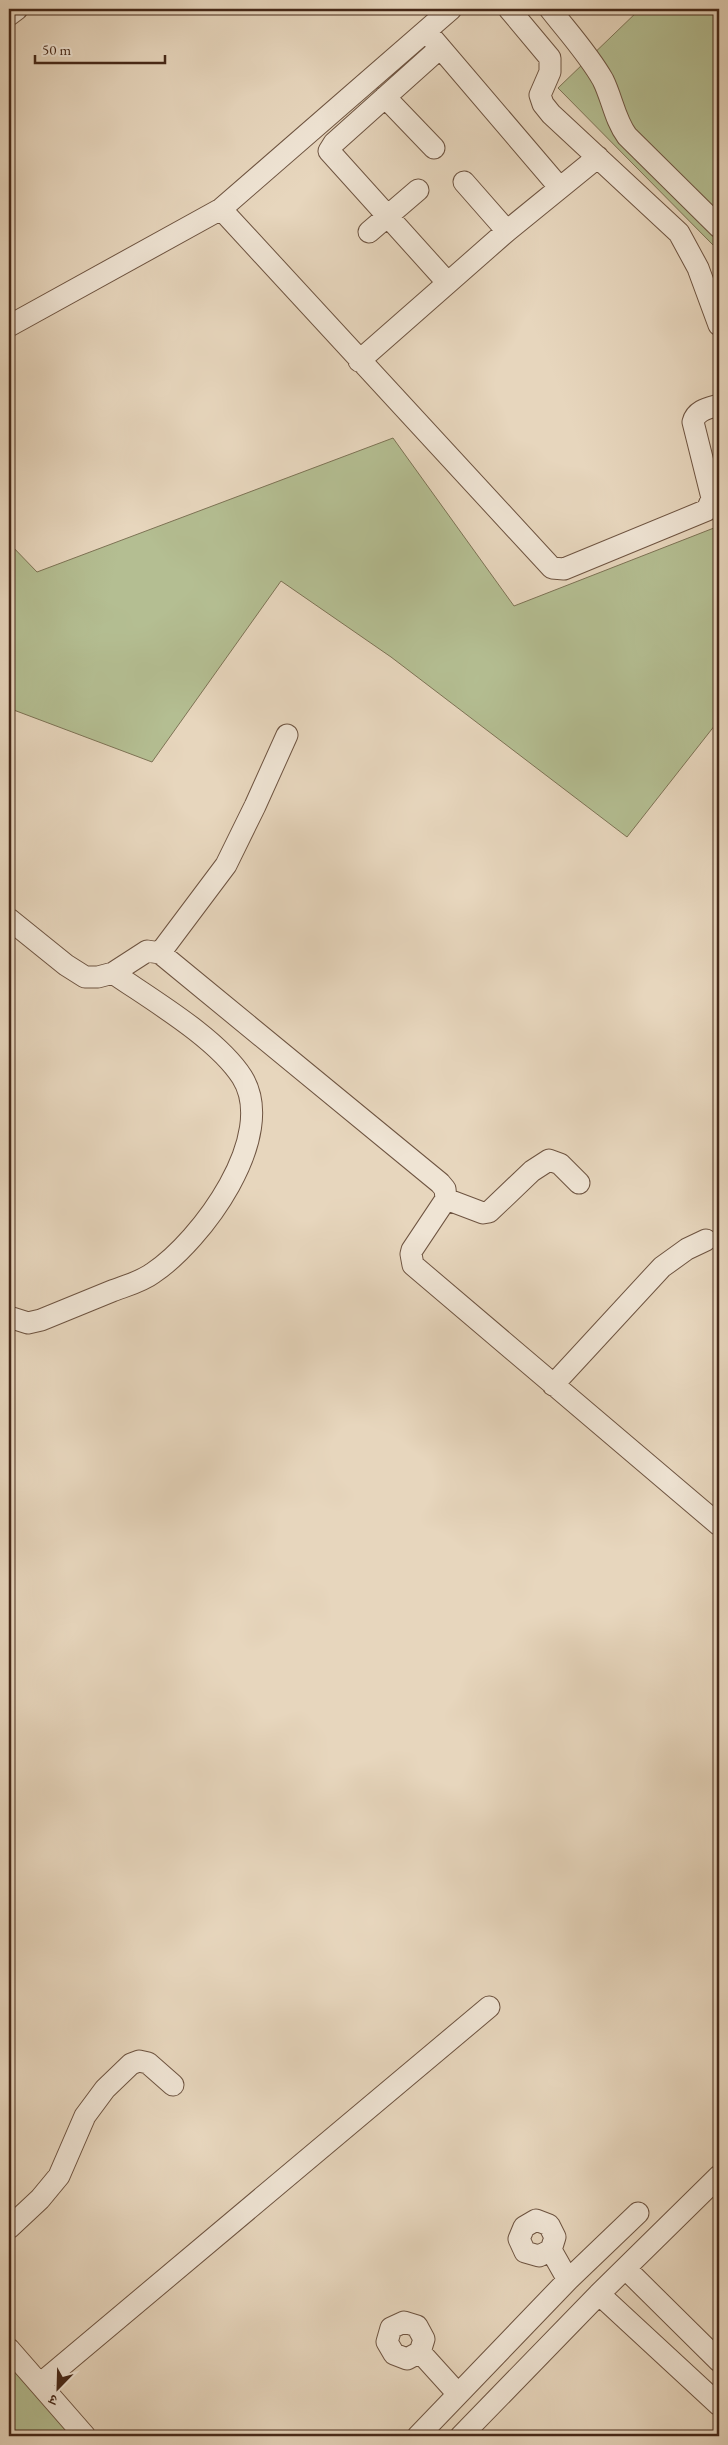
<svg xmlns="http://www.w3.org/2000/svg" width="728" height="2445" font-family="'EB Garamond','Noto Serif Devanagari',serif">
  <rect width="100%" height="100%" fill="#e7d6bd"/>
  <filter id="stains"><feTurbulence type="fractalNoise" baseFrequency=".004" numOctaves="4"/><feColorMatrix values="0 0 0 0 .2 0 0 0 0 .09 0 0 0 0 .02 0 0 0 .5 -.17"/></filter>
  <radialGradient id="worn" r=".72"><stop offset=".6" stop-color="#630" stop-opacity="0"/><stop offset="1" stop-color="#630" stop-opacity=".3"/></radialGradient>
  <path fill="#b4be92" stroke="#7d7355" d="M640 9H719V262L714 246 558 88Z
    M393 438 514 606 719 526V720L627 837 391 657 281 581 152 762 11 709 9 711V543L37 572Z
    M9 2365 75 2436H9Z"/>
  <g fill="none" stroke-linecap="round" stroke-linejoin="round">
    <g stroke="#6e5441" stroke-width="23">
      <path id="minor" d="M509 9 550 58V72L540 95 543 104 551 114 679 233 698 268 719 325
        M550 9C568 32 589 55 603 80 612 98 615 120 627 136L719 227
        M9 15 17 9
        M432 38 560 188
        M440 48 334 143 329 151 447 282
        M385 97 434 148
        M464 182 507 231
        M221 209 552 568 564 569 707 510 712 498 693 422C696 410 709 408 719 405
        M369 232 418 190
        M9 326 221 209 451 9
        M359 361 507 231 598 157
        M9 919 66 965 85 977H98L113 973 147 951 160 953 440 1183 445 1189 446 1199 412 1250 411 1254 413 1265 719 1525
        M160 953 226 865 255 806 287 735
        M446 1199 483 1213 489 1212 532 1171 549 1160 560 1164 579 1183
        M9 1317 28 1323 41 1320C65 1310 88 1301 112 1291 125 1286 141 1282 153 1273 201 1241 279 1136 242 1077 217 1038 152 1000 113 973
        M553 1385 662 1267 687 1249 706 1240
        M9 2228 40 2199 59 2176 85 2116 105 2089 131 2064 139 2061 148 2063 173 2085
        M551 2250 555 2237 549 2225 536 2220 524 2227 519 2239 525 2252 539 2256 551 2250 568 2280
        M626 2269 719 2361
        M599 2294 719 2405
        M9 2349 85 2436
        M420 2352 424 2339 417 2326 404 2322 391 2328 387 2342 394 2354 407 2359 420 2352 458 2394
        M40 2384 489 2007
        M418 2436 568 2280 638 2213
        M461 2436 599 2294 719 2176"/>
    </g>
    <use href="#minor" stroke="#efe4d4" stroke-width="21"/>
  </g>
  <rect width="728" height="2445" fill="none" stroke="#e7d6bd" stroke-width="30"/>
  <rect x="10" y="10" width="708" height="2425" fill="none" stroke="#462818" stroke-width="2.5"/>
  <rect x="15" y="15" width="698" height="2415" fill="none" stroke="#462818"/>
  <g transform="translate(58 2388) rotate(203)" stroke="#efe4d4" stroke-width="4" paint-order="stroke">
  <path d="M0-4L9 19L0 12L-9 19Z" fill="#462818"/>
  <text y="-8" font-size="14" font-weight="bold" text-anchor="middle" fill="#462818">उ</text>
  </g>
  <path d="M35 55v8h130v-8" fill="none" stroke="#462818" stroke-width="2.5"/>
  <text x="42" y="55" font-size="15" fill="#462818" stroke="#efe4d4" stroke-width="4" paint-order="stroke">50 m</text>
  <rect width="100%" height="100%" filter="url(#stains)"/>
  <rect width="100%" height="100%" fill="url(#worn)"/>
</svg>
